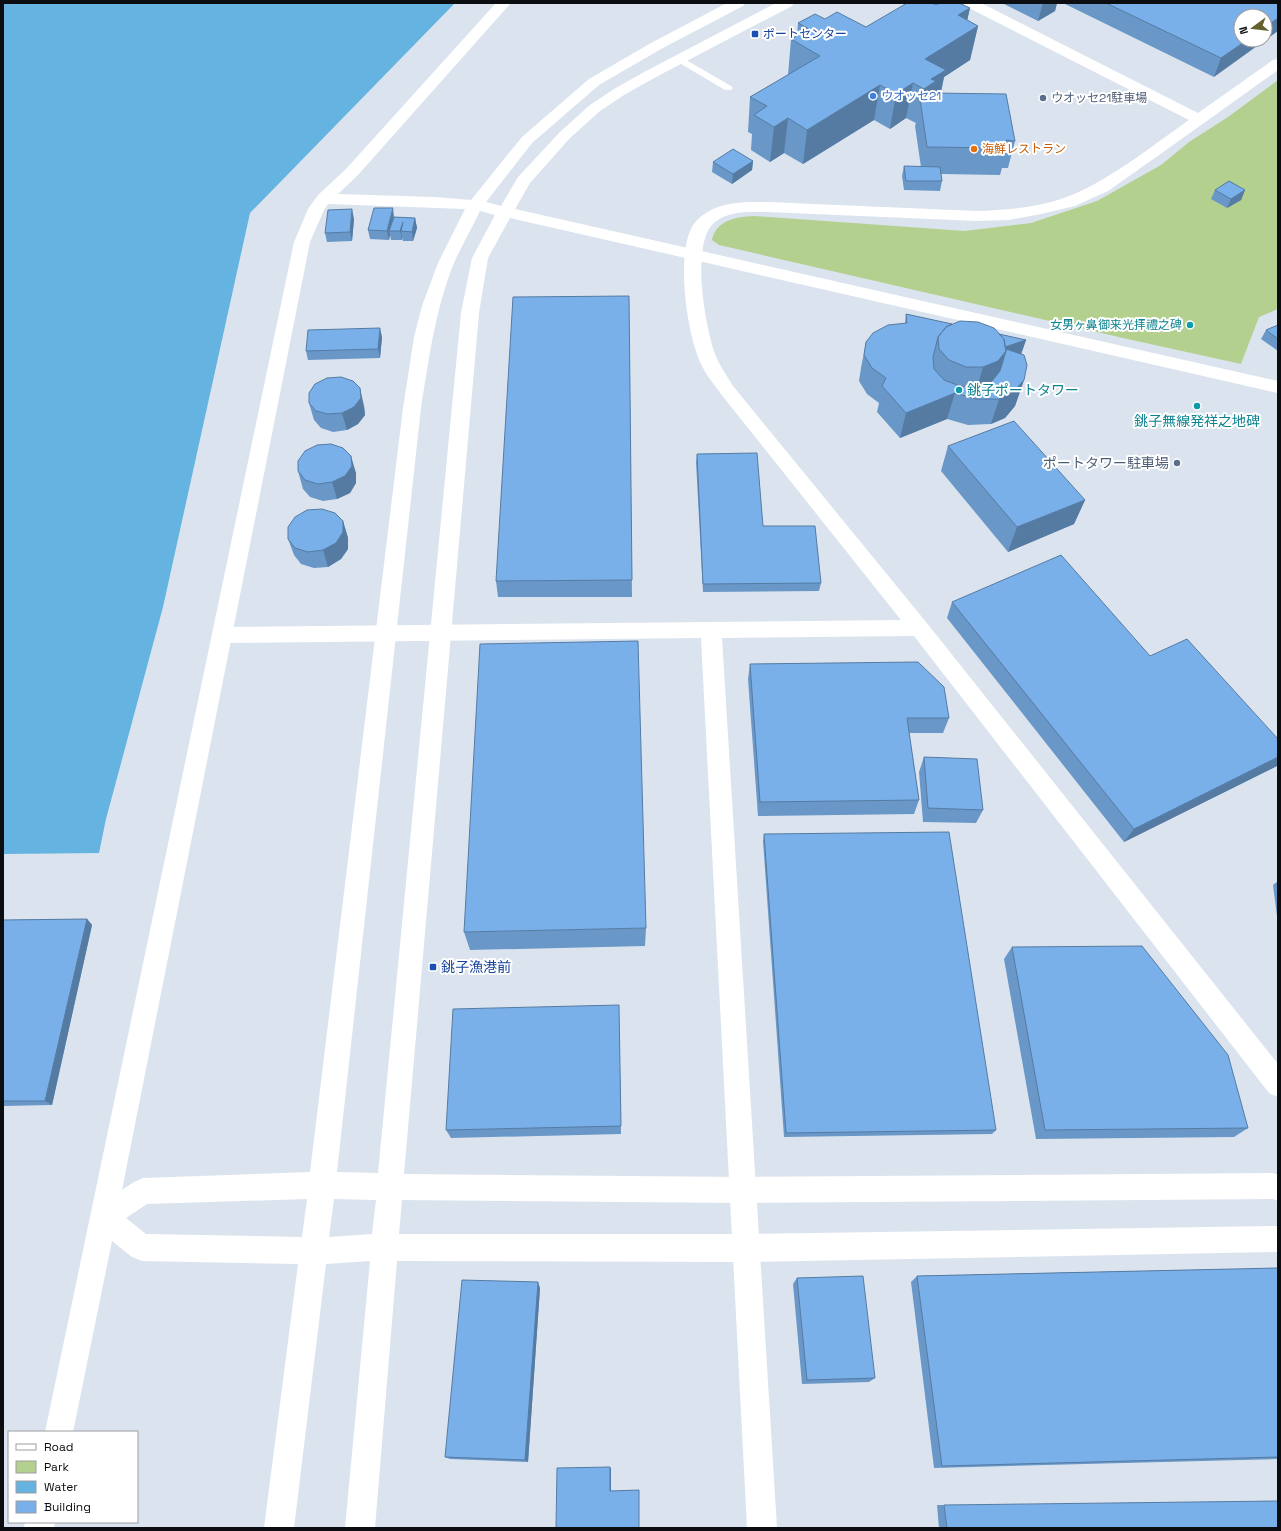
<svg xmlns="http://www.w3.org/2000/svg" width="1281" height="1531" font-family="'Space Grotesk','Noto Sans JP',sans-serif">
  <rect width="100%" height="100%" fill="#dbe4ee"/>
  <path fill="#b4d08e" d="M1278 80V309L1259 317 1241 364 1123 338 719 245 712 240C716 220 736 217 754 216L965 231 1031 223 1097 201 1161 165 1189 142 1228 117Z"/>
  <path fill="#64b3e0" d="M3 3H455L250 213 163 607 106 819 99 853 3 854Z"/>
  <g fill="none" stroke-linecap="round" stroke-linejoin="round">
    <path fill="#fff" fill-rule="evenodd" d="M679 56 731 86 733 88 731 90H725L676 61 674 59 676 57Z"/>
    <path fill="#fff" fill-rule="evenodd" d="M963 3H981L1198 113 1273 60 1278 59V70L1169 148 1108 191 1075 206 1041 214 1009 220 976 221 768 212C750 212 730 210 715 222 690 242 705 324 714 351 718 364 726 374 733 386L926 622 1278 1064V1097L1269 1093 914 636 722 638 777 1528H747L701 638 222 643 215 641 212 635 215 629 222 627 901 620 721 394C714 384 706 375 701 364 687 334 677 262 690 231 693 224 699 217 706 213 724 201 747 202 768 202L976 211C1005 210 1036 208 1064 198 1106 183 1152 146 1189 120L965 6Z"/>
    <path fill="#fff" fill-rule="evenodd" d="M496 3H511L358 175 338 194 435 197 471 200 522 137 589 79 651 43 727 3H745L743 6 661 49 599 85 532 143 486 202 501 206 518 177 560 132 590 105 614 89 646 71 776 3H794L792 6 656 77 624 95 600 111 570 138 530 183 515 209 1278 381V393L510 218 488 258 479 313 404 1174 743 1177 1273 1173 1278 1175V1201L1273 1199 743 1203 402 1200 399 1234H745L1278 1226V1252L745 1262 397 1261 375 1528H345L370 1261 326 1264 294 1528H264L298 1264 142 1261 132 1257 112 1241 73 1432H45L294 242 308 209 318 195 346 169ZM328 204 465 209 438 263 422 306 414 337 403 408 310 1172 143 1178 134 1182 122 1190 310 242 324 210ZM480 211 495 215 472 258 461 313 378 1173 337 1172 421 408C429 359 435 310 454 263 462 245 472 228 480 211ZM307 1199 302 1237 146 1234 126 1218 147 1204ZM334 1199 376 1200 372 1234 329 1237Z
      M25 1522H55L54 1528H24Z"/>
  </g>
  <path fill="#6997c8" d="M1004 3H1057L1055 11 1038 21 1004 4Z
    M1063 3H1278L1214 77Z
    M936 5 970 8 967 20 978 26 970 60 944 77 941 93 1015 141 1008 168H1002L1000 175 941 174 942 181 940 191 904 190 902 176 904 166 921 167 915 126 916 123 906 118 890 129 874 120 803 164 784 153 770 162 751 150 752 134 748 132 750 97 788 75 791 39 797 36 798 23 825 19 866 27Z
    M753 161 752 170 732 184 712 172 713 162Z
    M1215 190H1245L1241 200 1227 208 1211 199Z
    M394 217 415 218 417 228 413 241H403L402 238V240H391L390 235 389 240 370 239 368 230Z
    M354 219 352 241 327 242 325 233Z
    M629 296 632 597H498L496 581Z
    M906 314 1026 340 1021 354 1024 380 1015 406 1005 418 991 424 968 425 947 419 900 438 877 412 879 403 867 394 859 381 861 368 866 342 905 323Z
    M1278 325V351L1261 339 1266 330Z
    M382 337 380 358 308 360 306 351Z
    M309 403 364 406 365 415 358 424 347 430 333 432 321 428 314 420Z
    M948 446 1085 500 1074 524 1008 552 941 471Z
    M697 454 763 526 821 583 819 591 703 592 696 462Z
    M298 471 356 473V483L350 493 337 499 323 501 310 497 303 489Z
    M343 521 348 538V549L341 559 328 567 314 568 301 564 294 555 288 539Z
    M952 602 1150 656 1277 766 1124 842 947 618Z
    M750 664 949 718 943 733H909L919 800 914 814 758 816 748 679Z
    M924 757 983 810 976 823 923 822 919 772Z
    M764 834 996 1130 992 1134 784 1137 763 841Z
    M1278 881V924L1273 885Z
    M87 919 92 925 52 1105 3 1106V920Z
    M646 928 645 946 470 950 464 932Z
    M1012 947 1248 1128 1234 1137 1036 1139 1004 959Z
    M619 1016 621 1134 451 1138 446 1130Z
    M1278 1268V1459L934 1468 911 1282 917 1276Z
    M797 1278 875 1378 869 1382 802 1384 793 1284Z
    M540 1288 528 1462 450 1459 445 1457Z
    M937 1505H944L1278 1528H939Z"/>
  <path fill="#557ba3" d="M1043 3H1057L1055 11 1038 21Z
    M970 8 964 34 978 26 970 60 944 77 938 104 935 100 933 93 929 116 921 104 924 89 925 59 958 15Z
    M1278 18V31L1214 77 1221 58 1247 40H1265V27Z
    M913 83 906 118 890 129 896 94Z
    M880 85 874 120 803 164 807 130Z
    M788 118 784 153 770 162 774 127Z
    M753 161 752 170 732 184 733 174Z
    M1245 190 1241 200 1227 208 1231 199Z
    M393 208 394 218 389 231 390 235 389 240 387 231Z
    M352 209 354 219 352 241 350 232Z
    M415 218 417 228 413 241 412 232Z
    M403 222 401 231 402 238V240L400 231Z
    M380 328 382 337 380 358 378 349Z
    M1026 340 1017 366 974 399 983 367 1002 348Z
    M1024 380 1015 406 1005 418 991 424 999 399Z
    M360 388 364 406 365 415 358 424 347 430 342 413Z
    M955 393 947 419 900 438 906 413Z
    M351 456 356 473V483L350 493 337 499 332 482Z
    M1085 500 1074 524 1008 552 1017 527Z
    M343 521 348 538V549L341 559 328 567 323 550Z
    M1278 757V764L1277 766 1124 842 1134 829Z
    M87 919 92 925 52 1105 45 1101Z
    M538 1282 540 1288 528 1462 525 1460Z
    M610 1467 611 1469V1492L610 1491Z"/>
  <path fill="#7ab0e9" stroke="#557ba3" d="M907 3H932L936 5 940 3H959L970 8 958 15 978 26 925 59 946 70 931 79 936 81 924 89 913 83 896 94 880 85 807 130 788 118 774 127 754 115 767 106 750 97 820 56 791 39 809 29 798 23 815 14 825 19 837 12 866 27Z
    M1106 3H1278V18L1265 27V16H1241V40H1247L1221 58Z
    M933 93 1006 94 1015 141 1006 140 1007 148 927 147 920 99 935 100Z
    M733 149 753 161 733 174 713 162Z
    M904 166 940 167 942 181H906Z
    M1229 181 1245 190 1231 199 1215 190Z
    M374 208H393L387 231 368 230Z
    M352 209 350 232 325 233 328 210Z
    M394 217 415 218 412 232 401 231 403 222 400 231H389Z
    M629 296 632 580 496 581 513 297Z
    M906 314 952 324 946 327 938 337 933 357 934 369 944 380 960 386 978 387 992 381 1000 371 1006 351V349L1024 355 1027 365 1024 380 1013 392 999 399H976L955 393 906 413 882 386 886 378 872 368 864 355 866 342 873 333 888 325 907 323Z
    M960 321 978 322 994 328 1004 339 1006 351 998 361 983 367H966L949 360 939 349 938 337 946 327Z
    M1278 325V339L1266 330Z
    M380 328 378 349 306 351 308 330Z
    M999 334 1026 340 1005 347 1004 339Z
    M341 377 353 381 360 388 361 398 354 407 342 413 328 414 316 411 309 403V393L315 384 327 378Z
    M1014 421 1085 500 1017 527 948 446Z
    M331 444 343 448 351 456 352 466 345 476 332 482 318 484 305 480 298 471V461L305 451 317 445Z
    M757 453 763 526H815L821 583 703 584 697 454Z
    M322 509 335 513 343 521V532L336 543 323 550 308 552 295 548 288 539V527L295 517 307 510Z
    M1061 555 1150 656 1187 639 1278 739V757L1134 829 952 602Z
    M638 641 646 928 464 932 480 644Z
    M918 662 944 687 949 718H907L919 800 760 802 750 664Z
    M924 757 977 759 983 810 928 808Z
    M949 832 996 1130 786 1133 764 834Z
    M87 919 45 1101H3V920Z
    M1142 946 1228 1055 1248 1128 1045 1130 1012 947Z
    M619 1005 621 1126 446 1130 453 1009Z
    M1278 1268V1457L942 1466 917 1276Z
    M863 1276 875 1378 807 1380 797 1278Z
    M462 1280 538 1282 525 1460 445 1457Z
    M610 1467V1491L639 1490V1528H556L557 1468Z
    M1278 1501V1528H947L944 1505Z"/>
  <g fill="#1a4fb4" stroke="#fff" stroke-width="1.5">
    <rect x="751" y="30" width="8" height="8" rx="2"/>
    <rect x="429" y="963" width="8" height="8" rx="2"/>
  </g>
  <circle fill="#3f7fe0" stroke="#fff" stroke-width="1.5" cx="873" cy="96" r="4"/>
  <g fill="#5c6f8a" stroke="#fff" stroke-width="1.5">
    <circle cx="1043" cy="98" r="4"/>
    <circle cx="1177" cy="463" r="4"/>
  </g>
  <circle fill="#e8710a" stroke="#fff" stroke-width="1.5" cx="974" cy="149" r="4"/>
  <g fill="#0f9aa8" stroke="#fff" stroke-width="1.5">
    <circle cx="1190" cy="325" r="4"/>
    <circle cx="959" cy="390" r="4"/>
    <circle cx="1197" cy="406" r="4"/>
  </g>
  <g text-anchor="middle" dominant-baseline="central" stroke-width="4" stroke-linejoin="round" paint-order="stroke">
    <g font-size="12" fill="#164399" stroke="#fff" text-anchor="start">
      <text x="763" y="34">ポートセンター</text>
    </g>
    <g font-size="12" fill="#366cbe" stroke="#fff" text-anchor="start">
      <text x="881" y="96">ウオッセ21</text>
    </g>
    <g font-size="12" fill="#4e5e75" stroke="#fff" text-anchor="start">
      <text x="1051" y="98">ウオッセ21駐車場</text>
    </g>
    <g font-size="12" fill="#c56008" stroke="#fff" text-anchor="start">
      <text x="982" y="149">海鮮レストラン</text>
    </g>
    <g font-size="12" fill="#0d838f" stroke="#fff" text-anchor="end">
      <text x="1182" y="325">女男ヶ鼻御来光拝禮之碑</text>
    </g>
    <g font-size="14" fill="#0d838f" stroke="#fff" text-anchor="start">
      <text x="967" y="390">銚子ポートタワー</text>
      <text x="1197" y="421" text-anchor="middle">銚子無線発祥之地碑</text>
    </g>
    <g font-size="14" fill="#4e5e75" stroke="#fff" text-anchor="end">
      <text x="1169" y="463">ポートタワー駐車場</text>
    </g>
    <g font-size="14" fill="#164399" stroke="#fff" text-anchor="start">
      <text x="441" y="967">銚子漁港前</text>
    </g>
  </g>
  <rect width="1281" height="1531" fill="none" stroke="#0b0d11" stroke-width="8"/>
  <rect x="8" y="1431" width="130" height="92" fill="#ffffff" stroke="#9d9ea0"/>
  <rect x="16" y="1444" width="20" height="6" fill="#ffffff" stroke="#9d9ea0"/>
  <text x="44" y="1451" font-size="12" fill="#0b0d11">Road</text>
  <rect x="16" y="1461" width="20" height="12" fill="#b4d08e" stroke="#9d9ea0"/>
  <text x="44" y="1471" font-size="12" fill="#0b0d11">Park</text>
  <rect x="16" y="1481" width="20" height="12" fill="#64b3e0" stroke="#9d9ea0"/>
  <text x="44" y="1491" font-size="12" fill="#0b0d11">Water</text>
  <rect x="16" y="1501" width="20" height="12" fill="#7ab0e9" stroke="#9d9ea0"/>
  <text x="44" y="1511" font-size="12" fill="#0b0d11">Building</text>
  <g transform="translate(1253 28) rotate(255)"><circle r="19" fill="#ffffff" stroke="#9d9ea0"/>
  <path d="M0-3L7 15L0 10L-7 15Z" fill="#64612e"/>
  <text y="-6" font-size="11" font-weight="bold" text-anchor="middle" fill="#0b0d11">N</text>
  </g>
</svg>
